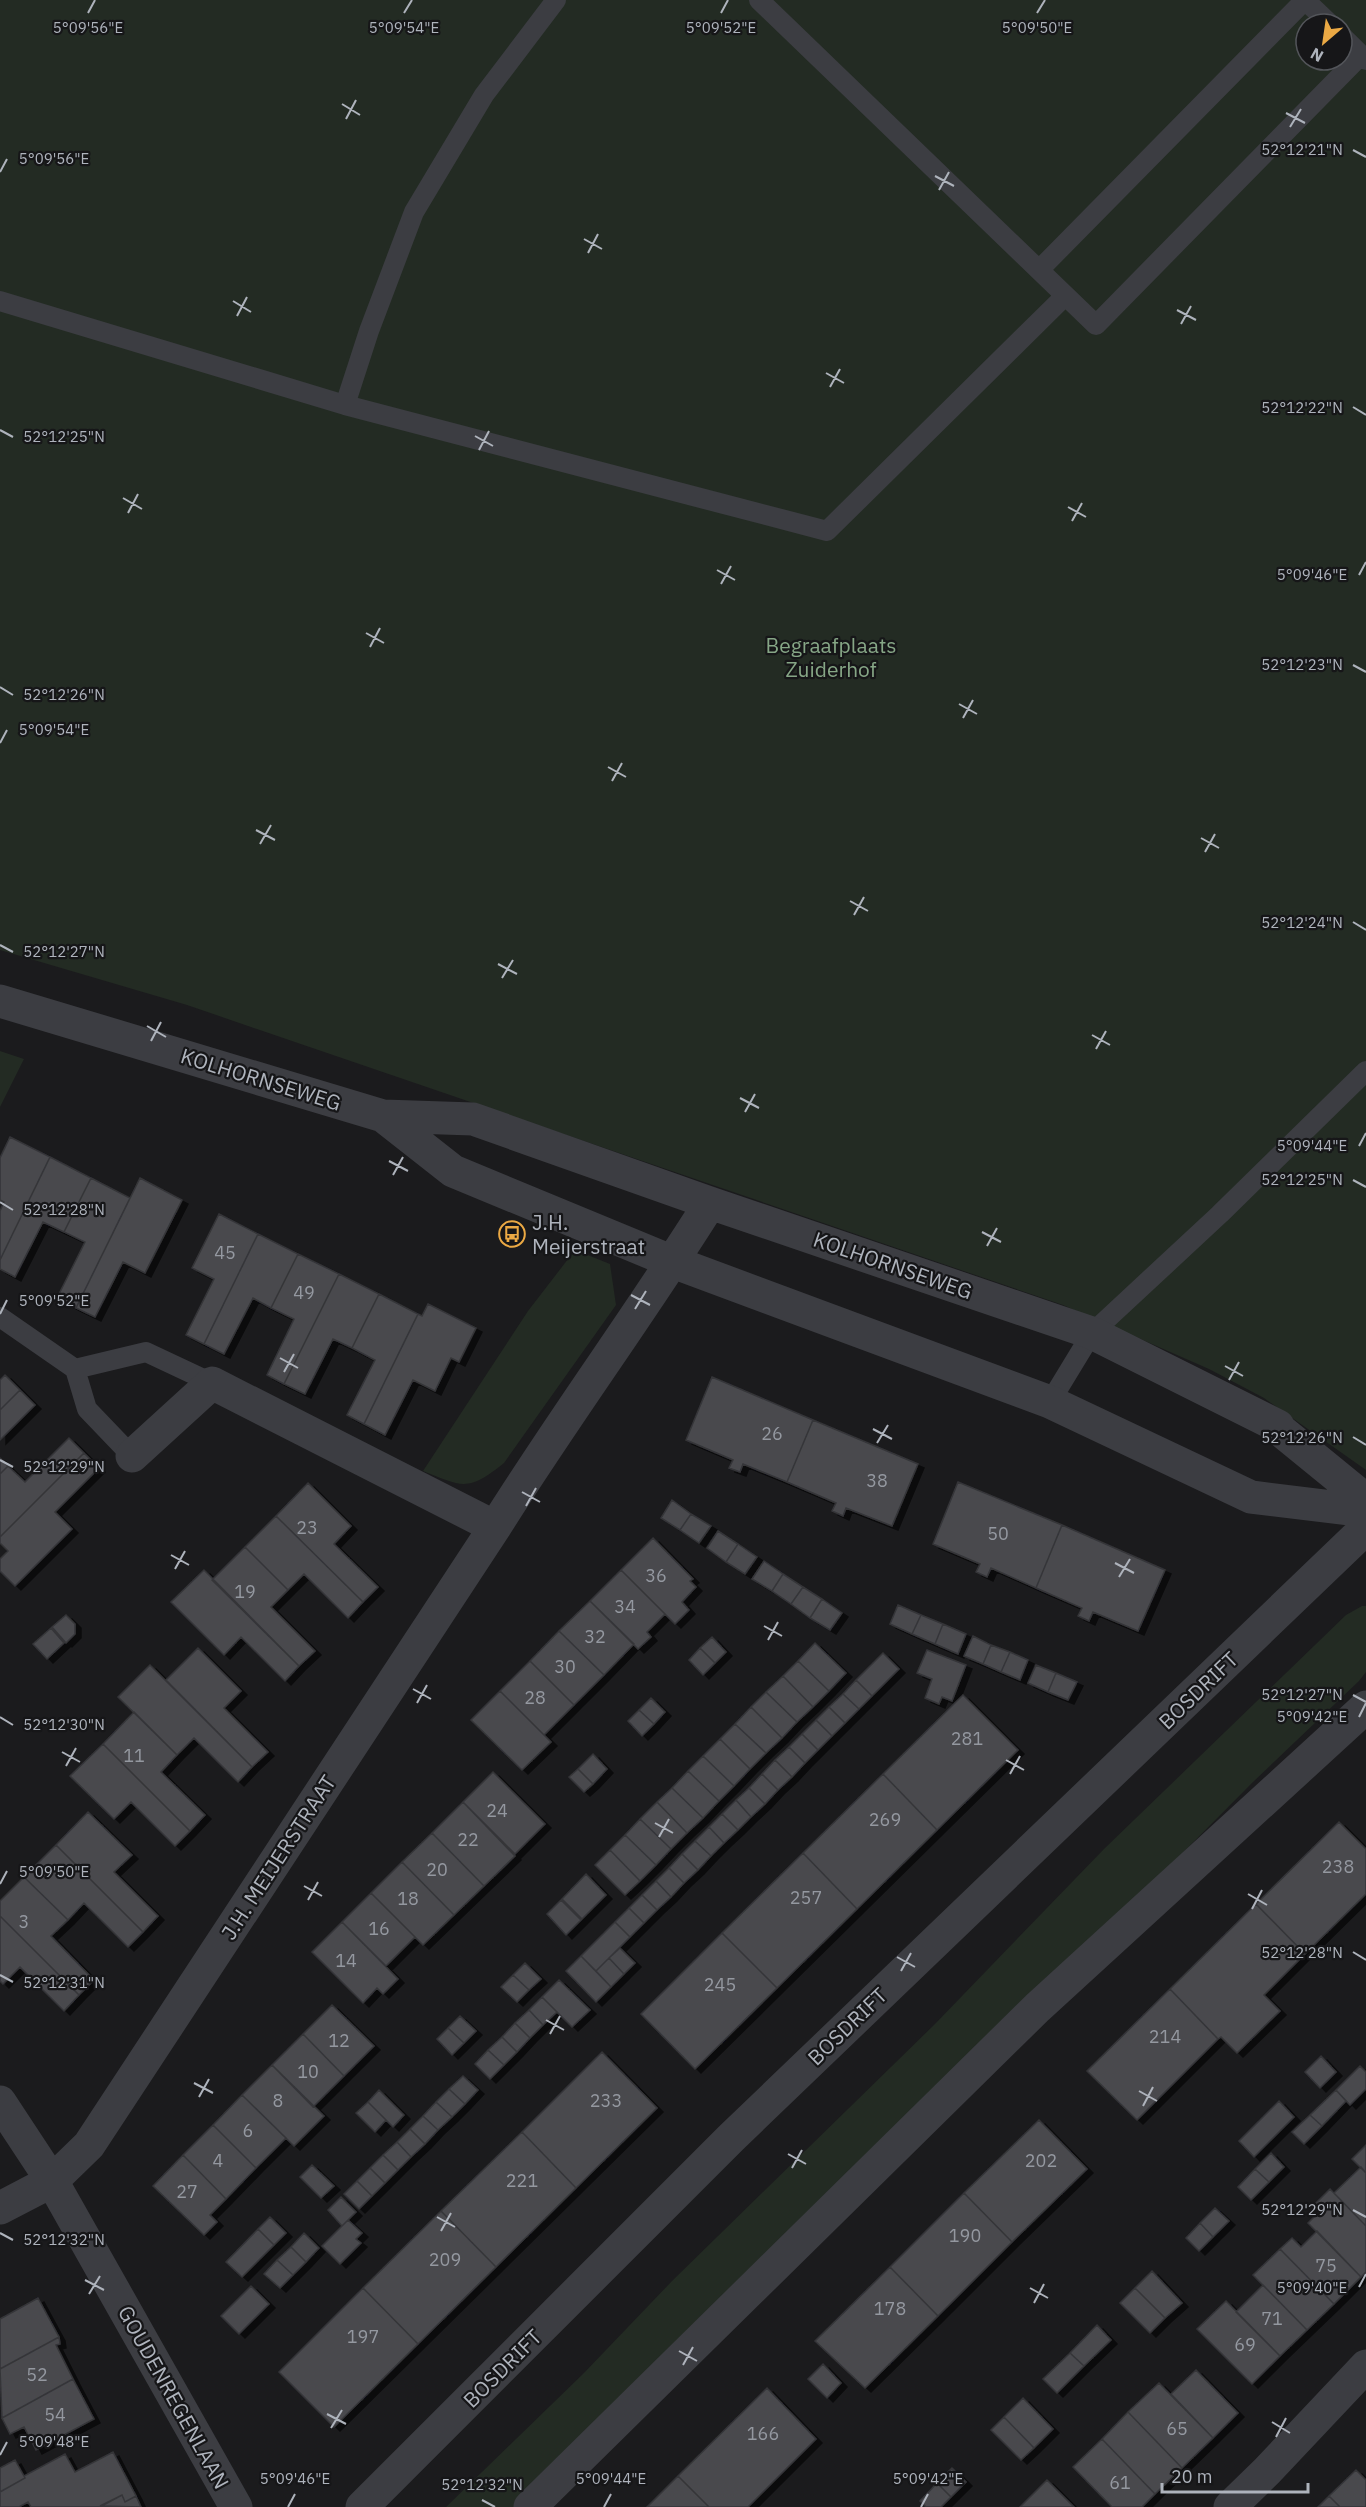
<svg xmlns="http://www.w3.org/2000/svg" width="1366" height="2507" font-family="'IBM Plex Sans',sans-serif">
  <defs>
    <filter id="shadow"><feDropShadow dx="6" dy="4" stdDeviation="0" flood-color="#0009"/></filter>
  </defs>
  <rect width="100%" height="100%" fill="#1b1b1d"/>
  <path fill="#232b23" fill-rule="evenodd" d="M0 0H1366V1470L1264 1398 1209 1369 1063 1305 187 1005 0 950ZM1306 24H1342V60H1306Z
    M0 1051 24 1059 0 1107Z
    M575 1250 610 1264 616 1305 504 1463C468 1492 463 1487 423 1471L528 1311Z
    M1362 1606H1366V1672L1359 1681 1253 1782 533 2507H446L584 2373 672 2281 935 2024 1104 1849 1346 1615Z"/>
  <path fill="#48494d" stroke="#353539" stroke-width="1.5" filter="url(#shadow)" d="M10 1137 50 1157 0 1260V1211L4 1202 0 1200V1158Z
    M50 1157 91 1178 64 1232 43 1222 15 1277 0 1269V1260Z
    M91 1178 130 1198 76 1308 57 1298 85 1242 64 1232Z
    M140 1178 182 1200 145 1273 123 1262 95 1317 76 1308Z
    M219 1214 258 1234 204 1344 186 1335 214 1279 192 1268Z
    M258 1234 298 1254 271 1308 253 1298 224 1354 204 1344Z
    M298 1254 339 1274 284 1384 267 1375 294 1319 271 1308Z
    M339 1274 379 1294 352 1348 333 1339 305 1394 284 1384Z
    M379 1294 418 1314 364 1424 347 1415 375 1360 352 1348Z
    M428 1304 476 1328 459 1362 451 1358 435 1391 413 1380 385 1435 364 1424 418 1314 422 1316Z
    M5 1375 20 1390 0 1410V1380Z
    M712 1377 813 1420 787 1482 743 1464 740 1472 729 1468 733 1460 686 1440Z
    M20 1390 35 1405 0 1440V1410Z
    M813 1420 918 1464 892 1526 846 1508 843 1516 832 1511 836 1503 787 1482Z
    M69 1438 84 1453 0 1537V1474L8 1466 25 1482Z
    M84 1453 99 1468 55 1512 72 1529 15 1586 0 1571V1559L8 1551 0 1543V1537Z
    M0 1458 8 1466 0 1474Z
    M958 1482 1062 1525 1036 1588 991 1568 987 1577 976 1572 980 1564 933 1544Z
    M308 1483 351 1526 334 1544 378 1587 363 1602 276 1516Z
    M672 1500 691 1514 680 1530 661 1518Z
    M691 1514 711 1526 699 1543 680 1530Z
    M276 1516 363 1602 348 1618 304 1574 288 1590 245 1547Z
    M1062 1525 1165 1570 1138 1631 1093 1612 1089 1621 1078 1616 1082 1608 1036 1588Z
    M718 1531 738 1544 726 1562 707 1548Z
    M653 1538 693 1579 690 1581 696 1587 682 1602 689 1610 675 1624 621 1570Z
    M738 1544 757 1557 745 1574 726 1562Z
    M245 1547 288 1590 271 1607 315 1651 299 1666 212 1580Z
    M764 1561 783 1574 772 1591 752 1579Z
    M204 1570 299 1666 285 1681 241 1637 224 1655 171 1602Z
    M621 1570 665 1614 647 1632 651 1637 638 1649 590 1601Z
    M783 1574 803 1587 791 1604 772 1591Z
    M803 1587 822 1599 810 1618 791 1604Z
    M822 1599 842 1613 830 1630 810 1618Z
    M590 1601 634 1644 604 1675 559 1631Z
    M898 1605 921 1615 912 1634 890 1624Z
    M66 1615 75 1624V1634L66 1643 52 1627Z
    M921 1615 943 1624 935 1644 912 1634Z
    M943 1624 966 1634 958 1654 935 1644Z
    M51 1628 64 1643 47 1659 33 1644Z
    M559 1631 604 1675 574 1705 530 1661Z
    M973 1636 991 1645 983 1664 964 1656Z
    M712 1637 726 1652 715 1663 700 1648Z
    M815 1643 846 1673 829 1691 798 1661Z
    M991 1645 1010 1652 1001 1672 983 1664Z
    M198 1648 241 1691 224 1708 268 1752 252 1767 166 1680Z
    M700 1648 715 1663 703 1675 689 1660Z
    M927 1650 966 1665 952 1701 942 1697 939 1704 925 1698 932 1679 917 1673Z
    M1010 1652 1028 1660 1020 1680 1001 1672Z
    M883 1653 899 1669 872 1696 856 1680Z
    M530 1661 574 1705 544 1735 500 1691Z
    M798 1661 829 1691 813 1707 783 1676Z
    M150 1665 252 1767 238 1782 194 1738 177 1755 118 1697Z
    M1036 1665 1056 1673 1048 1692 1028 1683Z
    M1056 1673 1077 1682 1068 1700 1048 1692Z
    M783 1676 813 1707 797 1722 766 1692Z
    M856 1680 872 1696 859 1709 843 1694Z
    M500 1691 551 1742 522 1770 471 1720Z
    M766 1692 797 1722 782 1738 751 1707Z
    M843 1694 859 1709 845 1723 829 1707Z
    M963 1695 1018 1750 937 1830 883 1774Z
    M651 1698 665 1712 654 1724 639 1710Z
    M751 1707 782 1738 766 1753 735 1724Z
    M829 1707 845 1723 832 1736 816 1720Z
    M639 1710 654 1724 642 1736 628 1721Z
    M134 1712 177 1755 161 1772 205 1815 190 1831 103 1744Z
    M816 1720 832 1736 818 1750 802 1734Z
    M735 1724 766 1753 750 1769 720 1739Z
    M802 1734 818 1750 805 1763 789 1747Z
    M720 1739 750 1769 734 1786 703 1756Z
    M103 1744 190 1831 175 1846 131 1802 114 1819 70 1776Z
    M789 1747 805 1763 792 1777 775 1760Z
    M593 1754 607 1769 593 1784 578 1769Z
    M703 1756 734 1786 719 1801 688 1771Z
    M775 1760 792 1777 778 1790 762 1774Z
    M578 1769 593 1784 584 1792 569 1777Z
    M688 1771 719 1801 703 1818 672 1788Z
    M493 1772 545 1824 515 1854 463 1802Z
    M762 1774 778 1790 765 1804 749 1788Z
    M883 1774 937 1830 857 1909 803 1853Z
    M672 1788 703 1818 687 1833 657 1802Z
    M749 1788 765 1804 751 1817 736 1800Z
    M736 1800 751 1817 738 1830 722 1814Z
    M463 1802 515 1856 484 1886 432 1833Z
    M657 1802 687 1833 671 1849 640 1819Z
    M88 1812 132 1855 114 1872 158 1916 143 1932 56 1845Z
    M722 1814 738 1830 724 1843 709 1827Z
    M640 1819 671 1849 656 1865 625 1835Z
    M1339 1822 1366 1849V1894L1305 1954 1256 1904Z
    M709 1827 724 1843 711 1856 695 1841Z
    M432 1833 484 1886 454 1915 402 1862Z
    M625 1835 656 1865 640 1881 610 1850Z
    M695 1841 711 1856 698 1870 682 1854Z
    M56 1845 143 1932 128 1947 84 1903 68 1920 24 1877Z
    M610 1850 640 1881 625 1895 595 1865Z
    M803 1853 857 1909 777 1988 722 1933Z
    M682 1854 698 1870 684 1883 669 1868Z
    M402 1862 454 1915 423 1945 371 1893Z
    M669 1868 684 1883 671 1897 656 1881Z
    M586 1874 606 1895 582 1919 562 1899Z
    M24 1877 68 1920 51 1936 94 1980 79 1995 0 1916V1901Z
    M656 1881 671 1897 657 1910 642 1895Z
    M371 1893 415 1937 386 1966 342 1922Z
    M642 1895 657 1910 644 1923 629 1908Z
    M561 1900 581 1920 566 1935 547 1914Z
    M1256 1904 1305 1954 1264 1995 1280 2011 1237 2053 1221 2037 1218 2039 1170 1989Z
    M629 1908 644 1923 630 1937 615 1922Z
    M0 1916 79 1995 64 2011 20 1967 3 1984 0 1981Z
    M342 1922 398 1979 383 1994 377 1988 363 2003 312 1952Z
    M615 1922 630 1937 596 1971 581 1956Z
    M722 1933 777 1988 695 2069 641 2014Z
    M620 1948 635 1963 624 1974 609 1958Z
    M581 1956 611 1987 596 2002 566 1971Z
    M609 1958 624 1974 611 1987 596 1971Z
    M525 1963 541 1979 529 1990 513 1975Z
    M513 1975 529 1990 517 2002 501 1987Z
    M559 1980 590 2010 572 2027 542 1997Z
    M1170 1989 1218 2039 1137 2120 1087 2071Z
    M542 1997 557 2012 543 2025 529 2010Z
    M332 2005 374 2046 344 2076 303 2034Z
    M529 2010 543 2025 530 2038 515 2023Z
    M460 2016 476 2031 464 2043 448 2028Z
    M515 2023 530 2038 517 2052 502 2037Z
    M448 2028 464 2043 452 2055 437 2039Z
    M303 2034 344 2076 313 2107 272 2065Z
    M502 2037 517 2052 504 2065 488 2050Z
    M488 2050 504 2065 490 2079 475 2064Z
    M602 2052 657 2108 576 2188 522 2132Z
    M1321 2056 1336 2072 1320 2088 1305 2072Z
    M272 2065 324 2116 294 2146 242 2095Z
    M1360 2066 1366 2072V2089L1350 2105 1336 2090Z
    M463 2076 478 2090 465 2104 449 2089Z
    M449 2089 465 2104 452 2117 436 2102Z
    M379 2090 404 2115 393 2127 368 2102Z
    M1336 2090 1346 2101 1322 2126 1310 2115Z
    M242 2095 286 2138 256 2168 213 2125Z
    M1279 2101 1294 2117 1254 2157 1239 2141Z
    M368 2102 386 2120 375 2132 356 2113Z
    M436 2102 452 2117 438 2130 423 2116Z
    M1310 2115 1322 2126 1304 2144 1292 2132Z
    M423 2116 438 2130 425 2144 410 2129Z
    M1039 2120 1087 2169 1012 2242 964 2193Z
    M213 2125 256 2168 226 2199 183 2155Z
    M410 2129 425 2144 411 2157 397 2142Z
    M522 2132 576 2188 496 2267 441 2211Z
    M397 2142 411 2157 398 2170 383 2155Z
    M1366 2145V2173L1352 2159Z
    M1271 2153 1284 2167 1269 2182 1255 2169Z
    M183 2155 226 2199 210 2215 217 2222 204 2235 153 2186Z
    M383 2155 398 2170 385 2183 370 2168Z
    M312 2165 334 2186 321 2198 300 2177Z
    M1361 2167 1366 2173V2226L1334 2193Z
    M370 2168 385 2183 372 2196 357 2181Z
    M1255 2169 1269 2182 1251 2200 1238 2187Z
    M357 2181 372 2196 359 2209 344 2194Z
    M1330 2189 1366 2226V2272L1361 2277 1308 2223 1319 2212 1313 2206Z
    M964 2193 1012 2242 938 2316 890 2267Z
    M341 2197 356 2212 342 2226 328 2210Z
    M1215 2208 1229 2221 1213 2237 1200 2223Z
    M441 2211 496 2267 418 2344 363 2288Z
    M270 2217 286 2233 274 2245 258 2229Z
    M348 2220 362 2233 356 2239 361 2243 340 2264 322 2246Z
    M1200 2223 1213 2237 1199 2251 1186 2238Z
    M258 2229 274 2245 242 2277 226 2262Z
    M1317 2231 1361 2277 1334 2304 1280 2249 1292 2238 1301 2247Z
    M304 2233 319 2248 306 2262 291 2247Z
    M291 2247 306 2262 293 2275 277 2260Z
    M1280 2249 1334 2304 1307 2330 1253 2275Z
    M277 2260 293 2275 280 2288 264 2274Z
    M890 2267 938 2316 865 2388 815 2341Z
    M1152 2271 1182 2303 1165 2318 1135 2288Z
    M1263 2285 1307 2330 1280 2356 1236 2312Z
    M251 2286 269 2304 239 2334 221 2316Z
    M363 2288 418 2344 334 2427 279 2372Z
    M1135 2288 1165 2318 1150 2333 1120 2303Z
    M38 2298 59 2337 0 2369V2319Z
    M1226 2301 1280 2356 1252 2384 1197 2329Z
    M1097 2325 1111 2340 1084 2366 1070 2353Z
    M59 2337 60 2344 56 2345 73 2379 2 2418 0 2369Z
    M1070 2353 1084 2366 1057 2393 1043 2379Z
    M823 2364 841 2383 827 2398 808 2379Z
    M1196 2370 1238 2413 1213 2438 1171 2394Z
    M73 2379 94 2419 36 2450 24 2427 10 2434 2 2418Z
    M1159 2383 1213 2438 1182 2468 1128 2412Z
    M767 2388 816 2439 748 2507H709L678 2476Z
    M1023 2398 1053 2429 1034 2448 1004 2417Z
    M1128 2412 1182 2468 1155 2494 1102 2439Z
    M1004 2417 1034 2448 1021 2460 991 2430Z
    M1102 2439 1155 2494 1142 2507H1112L1073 2467Z
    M113 2452 136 2496 125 2502 122 2495 100 2507H31L28 2502 19 2507H0V2492L25 2478 24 2476 65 2454 75 2472Z
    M15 2460 25 2478 0 2492V2468Z
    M952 2468 966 2482 951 2497 937 2483Z
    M1356 2470 1366 2480V2507H1340L1329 2496Z
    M678 2476 709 2507H647Z
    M1047 2480 1074 2507H1020Z
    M937 2483 951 2497 941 2507H926L920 2501Z
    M122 2495 125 2502 136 2496 141 2507 100 2506Z
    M1329 2496 1340 2507H1318Z"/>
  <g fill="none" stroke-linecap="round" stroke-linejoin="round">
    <path stroke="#3c3d42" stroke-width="20" d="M759 0 1096 325 1361 55
      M1305 0 1330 24
      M1342 36 1366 60
      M1039 270 1305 0
      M0 301 345 405 827 531 1065 296
      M345 405 369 331 414 212 484 95 556 0
      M0 1317 75 1369 87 1409 132 1456
      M75 1369 146 1352 212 1383
      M1050 1402 1092 1333 1220 1214 1366 1071"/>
    <path stroke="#3c3d42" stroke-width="33" d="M0 1001 383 1116 473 1119 710 1203 1092 1333 1278 1426 1279 1429 1366 1500
      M383 1116 453 1171 673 1262 1050 1402 1251 1497 1366 1511
      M132 1456 212 1383 495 1527
      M0 2102 52 2181 236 2507
      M0 2208 52 2181 89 2145 495 1527C564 1417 641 1313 710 1203
      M362 2507 731 2138 1366 1528
      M530 2507 1037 2008 1366 1707
      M1230 2507 1267 2471 1366 2366"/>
  </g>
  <path fill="none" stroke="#aeb3bc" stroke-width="2" d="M88 13 95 0M404 13 412 0M721 13 728 0M1037 13 1045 0M342 104 360 115M1286 113 1305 123M346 119 356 100M1290 127 1301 109M1353 150 1366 157M0 172 7 159M935 176 954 186M939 190 949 172M584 239 602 249M588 253 598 234M233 301 251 312M1177 310 1196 320M237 316 247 297M1181 324 1191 306M826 373 844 383M830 387 840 369M1353 407 1366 415M0 430 13 437M475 436 493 446M479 450 489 431M123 498 142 509M1068 507 1086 517M128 513 138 494M1072 521 1082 503M717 570 735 580M1359 575 1366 562M721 584 731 566M366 633 384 643M370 647 380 628M1353 665 1366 672M0 687 13 695M959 704 977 714M963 718 973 700M0 743 7 730M608 767 626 777M612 781 622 763M256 830 275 840M1201 838 1219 848M260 844 271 825M1205 852 1215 834M850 901 868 911M854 915 864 897M1353 922 1366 930M0 945 13 952M498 964 517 974M502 978 513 960M147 1026 166 1037M1092 1035 1110 1045M151 1041 161 1022M1096 1049 1106 1031M740 1098 759 1108M745 1112 755 1094M1359 1146 1366 1133M389 1161 408 1171M393 1175 403 1157M1353 1180 1366 1187M0 1202 13 1210M982 1232 1001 1242M987 1246 997 1228M631 1295 650 1305M635 1309 646 1291M0 1314 7 1300M280 1358 298 1368M1225 1366 1243 1376M284 1372 294 1354M1229 1380 1239 1362M873 1429 892 1439M1353 1437 1366 1445M877 1443 888 1425M0 1460 13 1467M522 1492 540 1502M526 1506 536 1488M171 1555 189 1565M1115 1563 1134 1573M175 1569 185 1551M1119 1577 1130 1559M764 1626 782 1636M768 1640 778 1622M413 1689 431 1699M1353 1695 1366 1702M417 1703 427 1685M0 1717 13 1725M1359 1717 1366 1703M62 1752 80 1762M1006 1760 1024 1770M66 1766 76 1748M1010 1774 1020 1756M655 1823 673 1833M659 1837 669 1819M0 1884 7 1871M304 1886 322 1896M1248 1894 1267 1905M308 1900 318 1882M1252 1909 1262 1890M1353 1952 1366 1960M897 1957 915 1967M901 1971 911 1953M0 1975 13 1982M546 2020 564 2030M550 2034 560 2016M194 2083 213 2093M1139 2091 1157 2101M199 2097 209 2079M1143 2106 1153 2087M788 2154 806 2164M792 2168 802 2150M1353 2210 1366 2217M437 2217 455 2227M441 2231 451 2213M0 2233 13 2240M85 2280 104 2290M1359 2287 1366 2274M1030 2288 1048 2298M89 2294 100 2276M1034 2303 1044 2284M679 2351 697 2361M683 2365 693 2347M327 2414 346 2424M1272 2422 1290 2433M331 2428 342 2410M1276 2437 1286 2418M0 2455 7 2442M482 2500 495 2507M288 2507 295 2494M604 2507 611 2494M921 2507 928 2494"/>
  <defs>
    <g id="bus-ring" transform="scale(1.35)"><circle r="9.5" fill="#161618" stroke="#eba944" stroke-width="1.5"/><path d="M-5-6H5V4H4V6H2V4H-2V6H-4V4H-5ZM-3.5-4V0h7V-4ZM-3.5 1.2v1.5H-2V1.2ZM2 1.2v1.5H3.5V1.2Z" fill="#eba944"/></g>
  </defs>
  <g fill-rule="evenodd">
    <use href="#bus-ring" x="512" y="1234"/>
  </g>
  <g text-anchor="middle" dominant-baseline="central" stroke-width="4.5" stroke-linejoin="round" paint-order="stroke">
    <g font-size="18" fill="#9498a0">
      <text x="225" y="1252">45</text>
      <text x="304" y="1292">49</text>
      <text x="772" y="1433">26</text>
      <text x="877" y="1480">38</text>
      <text x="307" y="1527">23</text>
      <text x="998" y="1533">50</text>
      <text x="656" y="1575">36</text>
      <text x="245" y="1591">19</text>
      <text x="625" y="1606">34</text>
      <text x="595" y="1636">32</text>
      <text x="565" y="1666">30</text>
      <text x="535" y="1697">28</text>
      <text x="967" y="1738">281</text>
      <text x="134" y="1755">11</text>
      <text x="497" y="1810">24</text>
      <text x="885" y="1819">269</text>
      <text x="468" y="1839">22</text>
      <text x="1338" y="1866">238</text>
      <text x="437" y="1869">20</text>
      <text x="806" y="1897">257</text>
      <text x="408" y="1898">18</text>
      <text x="24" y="1921">3</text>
      <text x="379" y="1928">16</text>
      <text x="346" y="1960">14</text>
      <text x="720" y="1984">245</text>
      <text x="1165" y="2036">214</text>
      <text x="339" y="2040">12</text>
      <text x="308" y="2071">10</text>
      <text x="278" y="2100">8</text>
      <text x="606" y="2100">233</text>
      <text x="248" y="2130">6</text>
      <text x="218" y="2160">4</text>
      <text x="1041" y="2160">202</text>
      <text x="522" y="2180">221</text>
      <text x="187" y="2191">27</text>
      <text x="965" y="2235">190</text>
      <text x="445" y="2259">209</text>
      <text x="1326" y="2265">75</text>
      <text x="890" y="2308">178</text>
      <text x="1272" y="2318">71</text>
      <text x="363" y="2336">197</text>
      <text x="1245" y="2344">69</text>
      <text x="37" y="2374">52</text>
      <text x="55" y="2414">54</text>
      <text x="1177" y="2428">65</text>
      <text x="763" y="2433">166</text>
      <text x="1120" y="2482">61</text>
    </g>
    <g font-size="21" fill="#86a686" stroke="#161618">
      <text x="831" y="645">Begraafplaats<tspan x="831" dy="24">Zuiderhof</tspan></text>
    </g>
    <g font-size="21" fill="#aeb3bc" stroke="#161618">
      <text transform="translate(261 1079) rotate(17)">KOLHORNSEWEG</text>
      <text transform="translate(893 1265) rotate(19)">KOLHORNSEWEG</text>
      <text transform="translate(1198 1690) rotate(-44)">BOSDRIFT</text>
      <text transform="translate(278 1857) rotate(-57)">J.H. MEIJERSTRAAT</text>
      <text transform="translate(847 2026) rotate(-44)">BOSDRIFT</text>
      <text transform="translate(502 2368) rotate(-45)">BOSDRIFT</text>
      <text transform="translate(174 2397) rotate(61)">GOUDENREGENLAAN</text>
    </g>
    <g font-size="21" fill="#aeb3bc" stroke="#161618" text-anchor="start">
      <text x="532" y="1222">J.H.<tspan x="532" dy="24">Meijerstraat</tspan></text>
    </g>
  </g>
  <g font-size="15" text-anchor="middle" fill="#aeb3bc" stroke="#161618" stroke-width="4.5" stroke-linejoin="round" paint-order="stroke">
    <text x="88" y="33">5°09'56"E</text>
    <text x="404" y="33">5°09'54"E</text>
    <text x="721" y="33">5°09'52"E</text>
    <text x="1037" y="33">5°09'50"E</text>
    <text x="1302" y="155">52°12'21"N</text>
    <text x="54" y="164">5°09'56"E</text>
    <text x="1302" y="413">52°12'22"N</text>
    <text x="64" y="442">52°12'25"N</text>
    <text x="1312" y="580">5°09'46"E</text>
    <text x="1302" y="670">52°12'23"N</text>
    <text x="64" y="700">52°12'26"N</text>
    <text x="54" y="735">5°09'54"E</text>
    <text x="1302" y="928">52°12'24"N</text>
    <text x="64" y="957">52°12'27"N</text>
    <text x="1312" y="1151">5°09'44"E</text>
    <text x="1302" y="1185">52°12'25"N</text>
    <text x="64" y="1215">52°12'28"N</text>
    <text x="54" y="1306">5°09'52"E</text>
    <text x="1302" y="1443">52°12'26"N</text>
    <text x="64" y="1472">52°12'29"N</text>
    <text x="1302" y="1700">52°12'27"N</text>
    <text x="1312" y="1722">5°09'42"E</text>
    <text x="64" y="1730">52°12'30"N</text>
    <text x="54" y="1877">5°09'50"E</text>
    <text x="1302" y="1958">52°12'28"N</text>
    <text x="64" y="1988">52°12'31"N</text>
    <text x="1302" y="2215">52°12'29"N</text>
    <text x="64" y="2245">52°12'32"N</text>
    <text x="1312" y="2293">5°09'40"E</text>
    <text x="54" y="2447">5°09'48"E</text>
    <text x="295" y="2484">5°09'46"E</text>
    <text x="611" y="2484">5°09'44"E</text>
    <text x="928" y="2484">5°09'42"E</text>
    <text x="482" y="2490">52°12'32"N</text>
  </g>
  <g transform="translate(1324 42) rotate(209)"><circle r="28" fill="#161618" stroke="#53555a" stroke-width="1.5"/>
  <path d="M0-4.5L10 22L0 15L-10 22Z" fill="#eba944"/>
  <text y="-9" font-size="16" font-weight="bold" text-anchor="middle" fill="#aeb3bc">N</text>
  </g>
  <path d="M1162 2483v9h146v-9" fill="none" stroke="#aeb3bc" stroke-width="3"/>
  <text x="1171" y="2483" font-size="18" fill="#aeb3bc" stroke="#161618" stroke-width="4.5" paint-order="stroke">20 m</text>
</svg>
